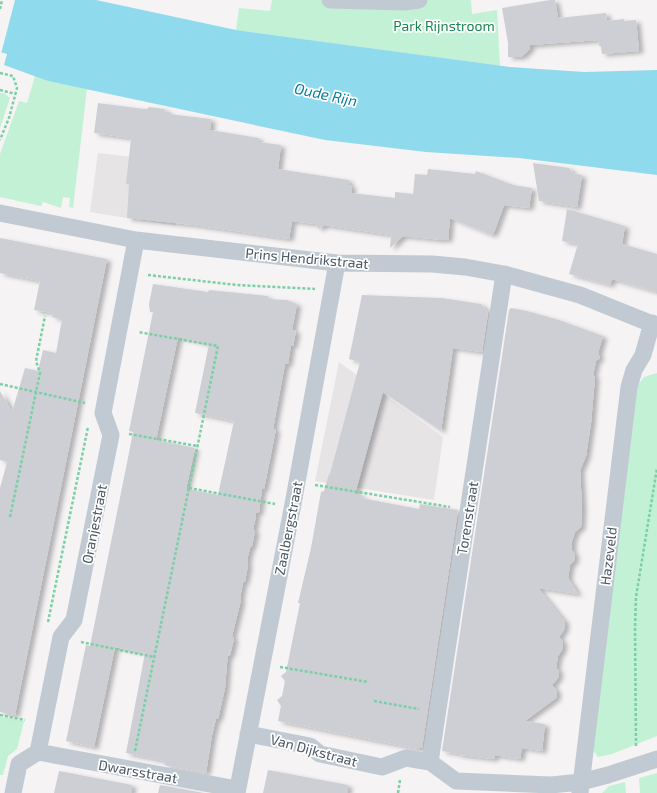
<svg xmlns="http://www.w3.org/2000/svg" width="657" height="793" font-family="'Exo 2',sans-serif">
  <defs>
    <filter id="shadow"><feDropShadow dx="4.5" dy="2.5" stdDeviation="2" flood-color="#0004"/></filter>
  </defs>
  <rect width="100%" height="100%" fill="#f5f3f3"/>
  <path fill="#e6e4e5" d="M98 153 176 162 180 175 176 226 90 212Z
    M339 362 443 437 434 500 315 481Z"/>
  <path fill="#c3f1d5" d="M272 0H471L472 14 497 10 500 66 236 30 239 8 270 11Z
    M35 76 48 81 87 89 73 208 69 207 70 198 63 197 61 208 43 202 41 206 0 197V154L19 101 27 103Z
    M0 93H4L10 98 0 128Z
    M657 373V736L612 754 598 757 592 749 637 386 644 377Z
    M0 717 24 721 17 749 8 756 3 775H0Z
    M657 773V793H640L639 778Z
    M625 782 626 793H602L609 786Z"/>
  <path fill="#90daee" d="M0 0H96L236 30 510 67 584 72 657 70V175L519 158 426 152 325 140 48 81 4 65 7 54 0 52Z"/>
  <path fill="#f5f3f3" d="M0 0H15L1 54H0Z"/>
  <path fill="#cdcfd5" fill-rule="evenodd" filter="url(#shadow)" d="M550 0H555L558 18 606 13 607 21 624 19V21L636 20 639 51 602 54 601 46H599L598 40 530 45V49L521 57H508V43L502 8Z
    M98 103 144 109H148V107L165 109 164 111 169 112V114L211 119 210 130 259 138 258 142 281 145 278 169 349 180 348 185H352L351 193 395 198V192L413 194 415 174 427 175 428 169 475 174 476 171 513 185 532 188 529 208 504 205 495 230 492 235 450 218 448 240 442 239V240L403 236 390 248 391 235 324 225 319 229 315 224 292 221 289 239 194 225 127 218 129 184H126L131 138 94 133Z
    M533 163 569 168 573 173 582 175 577 207 539 201Z
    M567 209 625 226 622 244 657 254V292L612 279 610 285 569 274 578 244 562 241Z
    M0 238 107 259 15 715 0 712V488L7 462 0 460V391L12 412 25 368 38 371 43 350 56 353 62 319 52 317 53 313 34 310 40 281 0 273Z
    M153 284 208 292 209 290 268 296V299L287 300 297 304 292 330 296 331 293 346 291 345 288 364H285L273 429H276L264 489H262L259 512 256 513 255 521 253 529 255 531 252 546 250 548 248 556 247 563 248 565 245 581 243 583 240 598 241 600 232 636 234 639 230 655 228 656 227 663 225 688 218 719H216L212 735 206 773 164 765 165 761 126 753 145 653 115 647 94 747 66 741 86 645 90 646 126 468 133 432 129 431 153 312H150L149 304ZM178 337 209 344 195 413 234 421 218 495 186 489 195 448 156 440Z
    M362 295 442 298 481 304 488 313 482 352 453 348 441 431 383 392 355 494 362 495 361 498 419 509 420 504 458 510 422 748H419L418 749 278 721 281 706 277 700 282 696 285 681 281 676 286 672 300 603H298L311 548 321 492 324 491 329 474H330L360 362 349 359Z
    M511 308 527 311 559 320 603 336 598 353 600 358 596 361 593 375 595 377 591 423 586 456 580 470 582 507 581 527 575 532 572 541V550L575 555 574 561 570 565 568 578 578 594 538 588 565 622 564 630 559 637 563 642 562 650 558 656 556 668 559 671 558 678 552 685 557 691 556 698 525 721 545 724 542 751 522 748 520 759 495 755 494 759 460 755 459 754 442 751 509 310Z
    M268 770 348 785 347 793H263Z
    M59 771 132 785 131 793H54Z
    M160 785 204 793H158Z"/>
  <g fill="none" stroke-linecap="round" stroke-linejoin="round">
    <path stroke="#7ad0a6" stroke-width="2.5" stroke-dasharray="3 2" stroke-linecap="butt" d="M0 9 2 0
      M0 73 13 76 17 88 9 118 0 140
      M0 90 16 94
      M148 275 237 285 315 289
      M0 384 85 403
      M129 434 197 446
      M315 485 450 507
      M189 488 275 504
      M10 517 40 373 36 361 45 316
      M48 622 88 427
      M81 642 154 657
      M280 667 368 682
      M374 701 419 709
      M0 715 25 720
      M636 746 635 628 636 597 657 468
      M135 751 218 346 138 332
      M398 793 400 780"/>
    <path stroke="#c1cad2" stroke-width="17" d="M330 0 404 2 419 0
      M0 213 136 240 337 263 432 264 465 267 504 274 580 295 657 326
      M248 734 310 746 320 754 382 767 406 758 430 762 456 781 551 785 581 782 608 775 657 759
      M38 752 237 789
      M430 762 504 274
      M13 793 19 764 38 752 61 637 74 620 111 435 103 413 136 240
      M237 793 293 504 337 263
      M580 793 629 387 634 370 643 355 652 323"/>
  </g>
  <g text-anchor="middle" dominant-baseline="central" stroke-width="3.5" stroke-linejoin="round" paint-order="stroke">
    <g font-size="14" fill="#17864f" stroke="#fff">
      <text x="444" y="25">Park Rijnstroom</text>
    </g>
    <g font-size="14" fill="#4a5661" stroke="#fff">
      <text transform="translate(307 258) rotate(5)">Prins Hendrikstraat</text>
      <text transform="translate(467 518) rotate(-81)">Torenstraat</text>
      <text transform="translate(94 524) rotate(-79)">Oranjestraat</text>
      <text transform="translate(288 528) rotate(-79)">Zaalbergstraat</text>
      <text transform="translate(608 556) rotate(-83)">Hazeveld</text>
      <text transform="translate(314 750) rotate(15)">Van Dijkstraat</text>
      <text transform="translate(138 771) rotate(10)">Dwarsstraat</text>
    </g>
    <g font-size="15" font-style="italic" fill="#0c7c9b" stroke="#fff">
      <text transform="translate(326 94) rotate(12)">Oude Rijn</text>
    </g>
  </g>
</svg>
